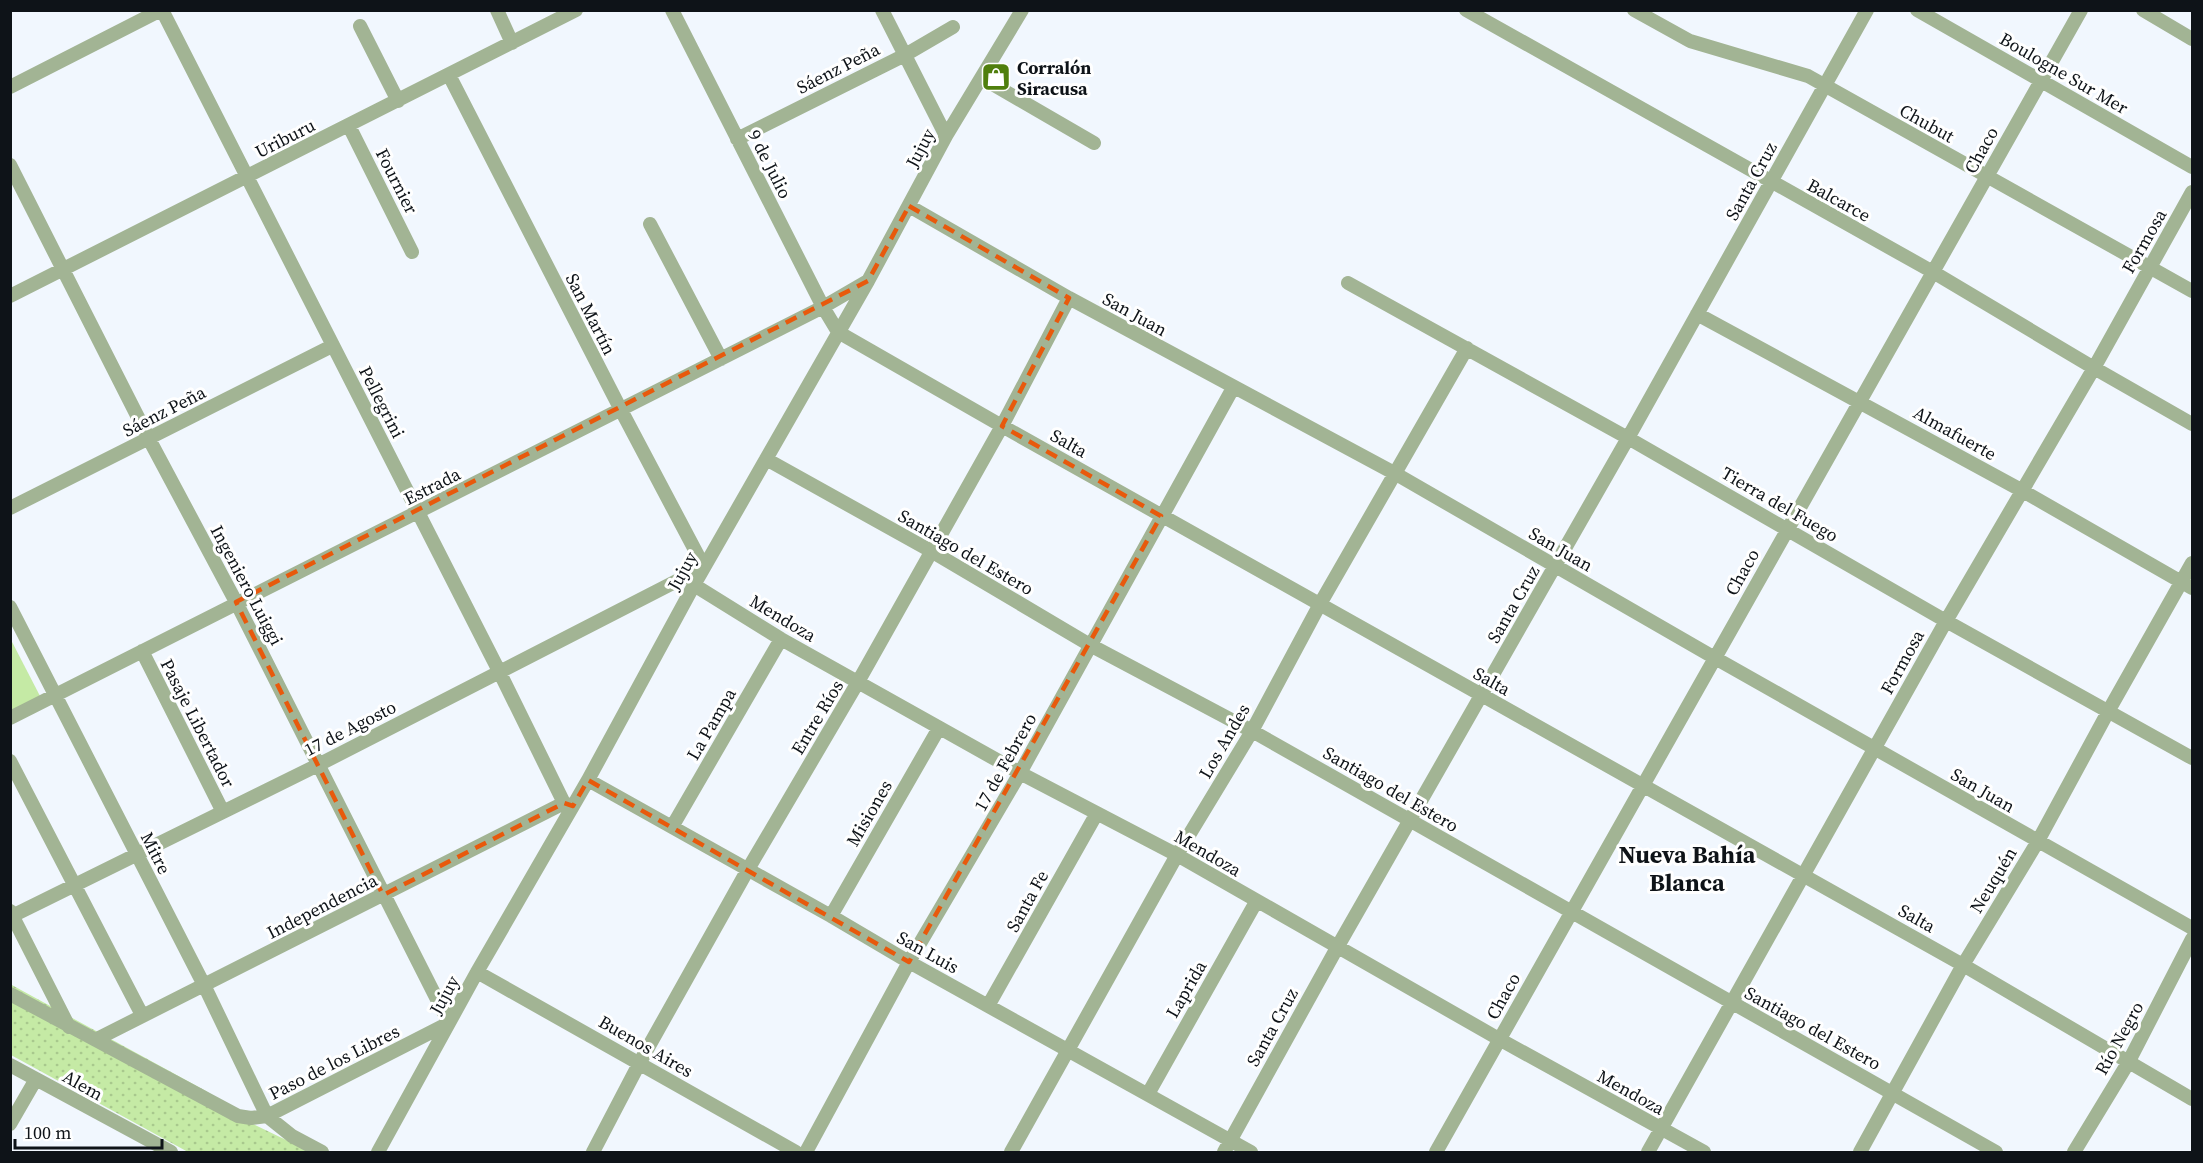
<svg xmlns="http://www.w3.org/2000/svg" width="2203" height="1163" font-family="'Source Serif 4',serif">
  <defs>
    <pattern id="grass-dots" width="8" height="8" patternUnits="userSpaceOnUse" patternTransform="scale(1.5)"><rect width="8" height="8" fill="#c5eaa5"/><path d="M2 2h.1M6 6h.1" fill="none" stroke="#a8c88d" stroke-width="1.8" stroke-linecap="round"/></pattern>
  </defs>
  <rect width="100%" height="100%" fill="#f1f7fe"/>
  <path fill="url(#grass-dots)" d="M10 984 206 1091 251 1123 311 1152H188L11 1055Z"/>
  <path fill="#c5eaa5" d="M10 638 40 696 10 712Z"/>
  <g fill="none" stroke-linecap="round" stroke-linejoin="round">
    <path stroke="#a2b494" stroke-width="14" d="M162 10 500 673 564 803 573 806
      M497 10 512 43
      M672 10 823 307 838 332 1002 426 1963 965 2192 1099
      M882 10 946 136
      M1466 10 1933 272 2094 368 2192 424
      M1634 10 1690 41 1808 76 2192 291
      M1917 10 2192 167
      M2143 10 2192 39
      M360 26 398 101
      M982 78 1094 143
      M10 87 161 10
      M349 126 412 252
      M737 139 905 55 953 27
      M10 165 149 439 236 602 449 1023 267 1116 204 985 10 607
      M909 206 1069 298 1396 474 1715 658 2192 928
      M650 224 721 359
      M1348 283 1628 438 1946 621 2192 758
      M10 296 576 10
      M1697 314 2021 490 2192 588
      M766 459 931 551 1090 645 1252 731 1996 1152
      M10 508 332 346
      M694 585 781 639 1020 773 1177 855 1499 1039 1704 1152
      M142 651 223 812
      M10 718C281 581 553 444 823 307L866 282
      M10 761 142 1015
      M588 780 831 916 909 962 1251 1152
      M672 827 781 639
      M10 911 69 1027
      M831 916 939 728
      M10 917 318 765 704 567 621 410 449 75
      M477 972 796 1152
      M10 994 238 1116 251 1118 267 1116 292 1136 322 1152
      M988 1006 1097 813
      M97 1039 564 803
      M10 1065 171 1152
      M1148 1094 1256 902
      M10 1124 36 1079
      M378 1152 477 972 588 780 694 585 868 281 946 136 1022 10
      M593 1152 640 1062 747 871 858 682 1002 426 1069 298
      M806 1152 909 962 1020 773 1233 388
      M1011 1152 1177 855 1252 731 1320 604 1467 348
      M1224 1152 1338 946 1628 438 1867 10
      M1436 1152 2081 10
      M1648 1152 1946 621 2094 368 2192 192
      M1860 1152 1963 965 2038 841 2109 710 2192 563
      M2074 1152 2128 1063 2192 939"/>
  </g>
  <path fill="none" stroke="#e8590c" stroke-width="4.5" stroke-dasharray="12 8" stroke-linejoin="round" d="M909 206 1069 298 1002 426 1161 516 909 962 588 780 573 806 564 803 383 895 236 602 868 281Z"/>
  <defs>
    <g id="shop-square" transform="scale(1.5)"><rect x="-9" y="-9" width="18" height="18" rx="4" fill="#507f0d" stroke="#fff"/><path d="M-5-2.5h2.3a2.7 3.5 0 0 1 5.4 0H5L5.5 6h-11ZM-1.5-2.5h3a1.5 2.3 0 0 0-3 0Z" fill="#fff"/></g>
  </defs>
  <g fill-rule="evenodd">
    <use href="#shop-square" x="996" y="77"/>
  </g>
  <g text-anchor="middle" dominant-baseline="central" stroke-width="6" stroke-linejoin="round" paint-order="stroke">
    <g font-size="18" font-weight="bold" fill="#0e1318" stroke="#fff" text-anchor="start">
      <text x="1017" y="67">Corralón<tspan x="1017" dy="21">Siracusa</tspan></text>
    </g>
    <g font-size="18" fill="#0e1318" stroke="#fff">
      <text transform="translate(838 68) rotate(-27)">Sáenz Peña</text>
      <text transform="translate(2064 73) rotate(30)">Boulogne Sur Mer</text>
      <text transform="translate(1927 123) rotate(29)">Chubut</text>
      <text transform="translate(285 138) rotate(-27)">Uriburu</text>
      <text transform="translate(920 148) rotate(-62)">Jujuy</text>
      <text transform="translate(1981 150) rotate(-61)">Chaco</text>
      <text transform="translate(770 164) rotate(63)">9 de Julio</text>
      <text transform="translate(397 181) rotate(63)">Fournier</text>
      <text transform="translate(1751 181) rotate(-61)">Santa Cruz</text>
      <text transform="translate(1839 200) rotate(29)">Balcarce</text>
      <text transform="translate(2144 241) rotate(-60)">Formosa</text>
      <text transform="translate(591 314) rotate(63)">San Martín</text>
      <text transform="translate(1135 314) rotate(29)">San Juan</text>
      <text transform="translate(382 402) rotate(63)">Pellegrini</text>
      <text transform="translate(164 411) rotate(-27)">Sáenz Peña</text>
      <text transform="translate(1955 433) rotate(29)">Almafuerte</text>
      <text transform="translate(1069 443) rotate(29)">Salta</text>
      <text transform="translate(432 486) rotate(-27)">Estrada</text>
      <text transform="translate(1780 504) rotate(30)">Tierra del Fuego</text>
      <text transform="translate(1561 549) rotate(30)">San Juan</text>
      <text transform="translate(966 552) rotate(30)">Santiago del Estero</text>
      <text transform="translate(682 571) rotate(-61)">Jujuy</text>
      <text transform="translate(1742 572) rotate(-61)">Chaco</text>
      <text transform="translate(247 585) rotate(62)">Ingeniero Luiggi</text>
      <text transform="translate(1513 604) rotate(-60)">Santa Cruz</text>
      <text transform="translate(783 618) rotate(31)">Mendoza</text>
      <text transform="translate(1902 662) rotate(-61)">Formosa</text>
      <text transform="translate(1492 681) rotate(29)">Salta</text>
      <text transform="translate(817 717) rotate(-59)">Entre Ríos</text>
      <text transform="translate(198 723) rotate(63)">Pasaje Libertador</text>
      <text transform="translate(711 724) rotate(-60)">La Pampa</text>
      <text transform="translate(350 728) rotate(-27)">17 de Agosto</text>
      <text transform="translate(1224 741) rotate(-60)">Los Andes</text>
      <text transform="translate(1005 762) rotate(-61)">17 de Febrero</text>
      <text transform="translate(1391 789) rotate(30)">Santiago del Estero</text>
      <text transform="translate(1983 790) rotate(30)">San Juan</text>
      <text transform="translate(869 813) rotate(-60)">Misiones</text>
      <text transform="translate(156 853) rotate(63)">Mitre</text>
      <text transform="translate(1208 853) rotate(30)">Mendoza</text>
      <text transform="translate(1993 880) rotate(-59)">Neuquén</text>
      <text transform="translate(1027 901) rotate(-61)">Santa Fe</text>
      <text transform="translate(322 906) rotate(-27)">Independencia</text>
      <text transform="translate(1917 918) rotate(29)">Salta</text>
      <text transform="translate(928 952) rotate(29)">San Luis</text>
      <text transform="translate(1186 989) rotate(-60)">Laprida</text>
      <text transform="translate(444 995) rotate(-61)">Jujuy</text>
      <text transform="translate(1503 996) rotate(-61)">Chaco</text>
      <text transform="translate(1272 1027) rotate(-61)">Santa Cruz</text>
      <text transform="translate(1813 1028) rotate(29)">Santiago del Estero</text>
      <text transform="translate(2119 1038) rotate(-61)">Río Negro</text>
      <text transform="translate(646 1046) rotate(30)">Buenos Aires</text>
      <text transform="translate(334 1062) rotate(-27)">Paso de los Libres</text>
      <text transform="translate(83 1085) rotate(29)">Alem</text>
      <text transform="translate(1631 1092) rotate(29)">Mendoza</text>
    </g>
    <g font-size="24" font-weight="bold" fill="#0e1318" stroke="#fff">
      <text x="1687" y="854">Nueva Bahía<tspan x="1687" dy="28">Blanca</tspan></text>
    </g>
  </g>
  <rect width="2203" height="1163" fill="none" stroke="#0e1318" stroke-width="24"/>
  <path d="M15 1139v9h147v-9" fill="none" stroke="#0e1318" stroke-width="3"/>
  <text x="24" y="1139" font-size="18" fill="#0e1318" stroke="#ffffff" stroke-width="4.5" paint-order="stroke">100 m</text>
</svg>
